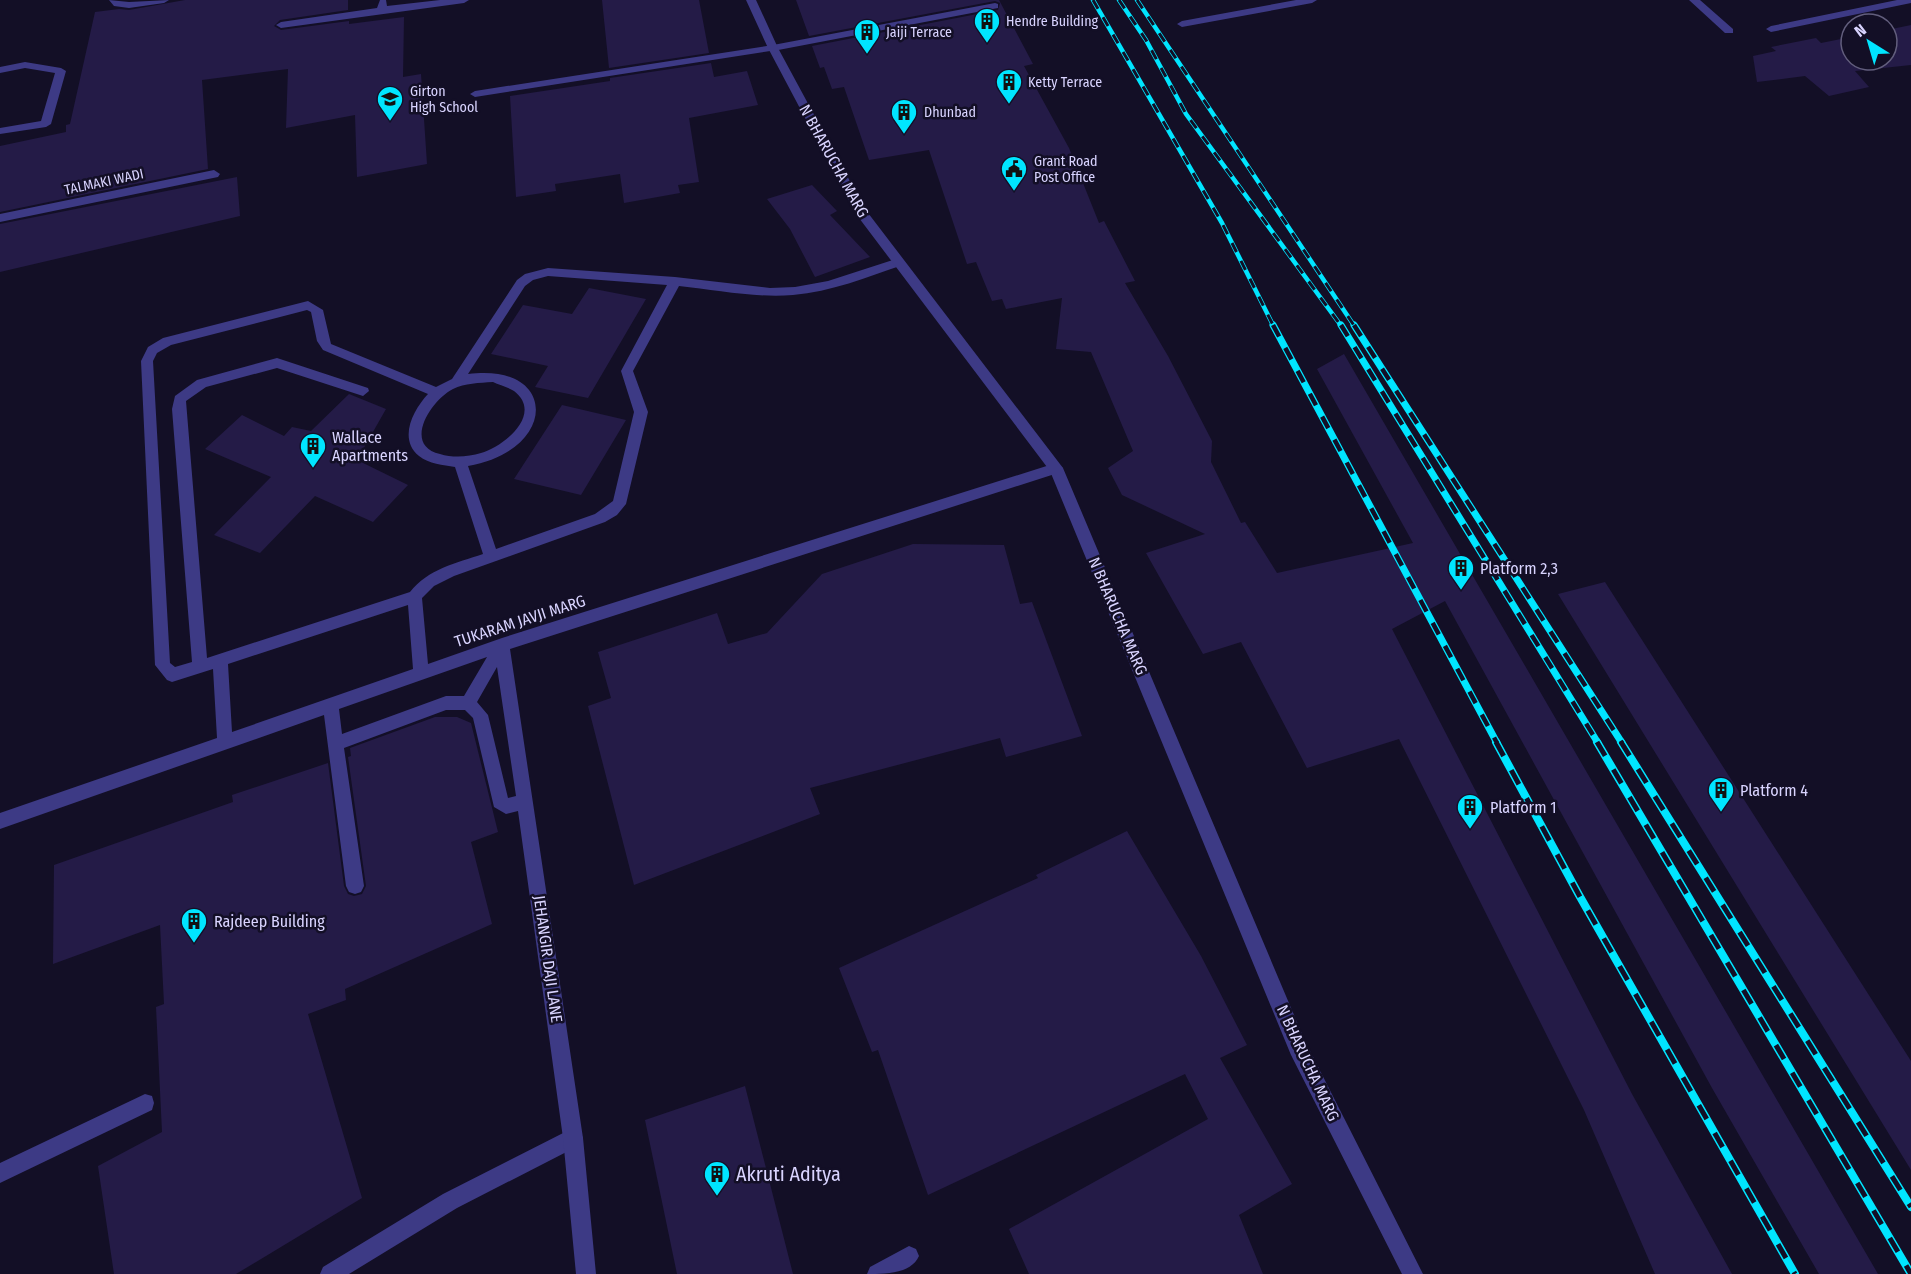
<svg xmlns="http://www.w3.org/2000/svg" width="1911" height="1274" font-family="'Fira Sans Condensed',sans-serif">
  <rect width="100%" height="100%" fill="#130f26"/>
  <path fill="#241b47" d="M185 0H348V10L280 20 274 26 281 30 349 21V24L404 17 403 77 421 74 427 164 357 177 355 115 286 128 288 69 202 80 208 169 0 212V146L66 132V125L70 124 95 12 119 9 129 10Z
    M602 0H699L709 53 609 68Z
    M796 0H999L1033 64 1024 66 1069 148 1099 223 1104 221 1135 281 1125 283 1168 356 1212 441 1211 462 1241 523 1245 522 1277 573 1413 543 1317 369 1344 354 1878 1274H1819L1712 1088 1445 601 1392 629 1632 1094 1732 1274H1655L1584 1110 1399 739 1307 768 1241 642 1203 654 1146 553 1205 534 1122 495 1108 468 1133 451 1091 352 1056 349 1062 298 1006 309 1002 299 992 301 976 262 967 264 929 150 869 160 844 87 832 89 824 67 820 68 812 46 998 10 1000 3 995 1 809 36Z
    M1911 25V65L1855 71 1869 87 1829 96 1805 76 1757 82 1753 56 1776 51 1771 47 1816 38 1821 43 1851 37V60H1887V30Z
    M711 63 714 77 747 71 758 105 689 118 699 182 678 185 680 193 624 203 620 174 555 184 556 191 516 197 510 96 610 81V78Z
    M237 177 240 216 0 272V224Z
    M812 185 837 211 830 215 870 257 815 277 790 229 767 199Z
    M589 288 646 299 588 398 535 387 548 366 491 354 523 305 572 314Z
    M349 394 386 409 357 460 408 485 373 522 315 496 260 553 214 535 271 477 205 449 242 415 284 436 292 427 311 431Z
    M562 405 626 420 581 495 514 479Z
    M913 544 1004 545 1020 604 1032 602 1082 736 1006 757 1000 738 810 788 820 814 634 885 588 706 611 698 598 652 717 613 728 644 767 633 822 574Z
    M1605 582 1911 1061V1170L1558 594Z
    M435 717H457L471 723 498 832 471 842 492 924 345 989 346 1000 308 1014 362 1198 236 1274H114L98 1166 162 1132 156 1007 164 1004 160 925 53 964 54 865 233 802 232 795 328 763 344 886 348 894 354 896 362 894 366 886 348 757 351 756 350 748Z
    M1127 831 1201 956 1247 1045 1220 1058 1292 1184 1239 1215 1263 1274H1029L1009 1229 1208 1119 1185 1074 928 1195 878 1050 872 1052 839 968 1038 878 1036 875Z
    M745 1086 793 1274H677L645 1120Z"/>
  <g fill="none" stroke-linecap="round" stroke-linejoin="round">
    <path fill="#3d3a85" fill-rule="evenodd" d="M995 3 998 4V8L773 51 768 48 773 45Z
      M25 62 61 68 66 71 51 124 46 127 0 134V128L41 121 55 73 25 68 0 73V67Z
      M214 170 220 174 218 177 0 222V214Z
      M145 1094 152 1096 154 1103 152 1110 0 1183V1163Z
      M573 1128 580 1131 583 1138 580 1145 457 1208 349 1274H320L323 1267 443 1194Z
      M909 1246 916 1249 919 1256C911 1274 885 1274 867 1274L870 1267Z"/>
    <path fill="#3d3a85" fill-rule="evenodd" d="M109 0 129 2 169 0 164 3 129 8 114 6Z
      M380 0H386L387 6 440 0H469L464 3 281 28 276 25 281 22 377 8Z
      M1296 0H1317L1312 3 1182 27 1177 24 1182 21Z
      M1689 0H1700L1733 29V33H1725Z
      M1897 0H1911V3L1771 32 1766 29 1771 26Z
      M773 45 778 48 777 50 475 97 470 94 475 91Z
      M899 258 905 262 903 265C867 277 831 292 793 295 755 298 716 290 679 286L633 371 648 412 626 504 617 515 605 522 454 576 434 586 422 598 428 664 502 638 1056 463 1063 468 1061 472 510 649 583 1138 596 1274H576L563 1138 518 811 506 814 494 807 473 718 465 710H446L344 748 364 886 361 892 355 894 349 892 346 886 324 715 0 829V813L217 738 213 669 172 682 167 680 155 665 141 361 148 347 163 338 308 301 323 310 331 344 436 387 452 379 517 280 525 274 548 268 675 277 770 288 795 287 828 281ZM548 276 667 285 621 371 634 412 613 501 595 514 496 549 468 466C559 450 558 362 468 374L525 286 533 280ZM307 310 311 312 317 341 323 350 428 394C413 410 398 439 419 456 429 464 443 465 455 467L483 554C456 563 428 569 410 592L207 658 186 401 206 387 277 368 363 396 369 391 368 388 277 358 197 380 175 396 172 409 192 662 175 667 170 663 153 361 157 353 171 345ZM493 382C499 385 508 387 514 391 544 414 503 447 481 453 468 457 453 458 440 454 402 445 431 400 453 389 465 383 479 383 493 382ZM408 605 413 669 232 732 228 664ZM487 657 464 696H446L342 734 339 709ZM497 667 516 796 508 798 488 715 477 702Z"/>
    <path fill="#3d3a85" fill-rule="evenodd" d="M746 0H756L778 48 865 209 1063 468 1305 1041 1423 1274H1402L1291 1055 1050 471 856 214 768 48Z"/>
    <g stroke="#00e5ff" stroke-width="4.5">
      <path id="rail-far2" d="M1093 0 1222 223 1274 327
        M1119 0 1146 40 1186 114 1342 327
        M1137 0 1355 327"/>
    </g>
    <g stroke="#00e5ff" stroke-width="7">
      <path id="rail-far1" d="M1273 325 1497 743
        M1341 325 1598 743
        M1354 325 1622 743"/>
    </g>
    <g stroke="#00e5ff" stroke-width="8">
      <path id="rail" d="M1496 742 1579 895 1795 1274
        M1597 742 1911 1274
        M1621 742 1911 1207"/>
    </g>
    <use href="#rail-far2" stroke="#130f26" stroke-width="3" stroke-dasharray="10" stroke-linecap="butt"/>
    <use href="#rail-far1" stroke="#130f26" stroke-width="4.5" stroke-dasharray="13" stroke-linecap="butt"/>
    <use href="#rail" stroke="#130f26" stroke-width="5" stroke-dasharray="16" stroke-linecap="butt"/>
  </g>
  <defs>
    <g id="building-pin" transform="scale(1.35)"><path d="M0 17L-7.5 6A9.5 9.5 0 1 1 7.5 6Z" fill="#00e5ff" stroke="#130f26"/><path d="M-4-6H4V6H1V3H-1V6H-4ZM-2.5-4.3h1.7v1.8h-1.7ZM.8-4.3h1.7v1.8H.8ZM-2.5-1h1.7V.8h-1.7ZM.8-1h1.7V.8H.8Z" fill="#111"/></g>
    <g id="school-pin" transform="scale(1.35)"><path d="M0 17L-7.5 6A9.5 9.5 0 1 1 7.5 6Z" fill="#00e5ff" stroke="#130f26"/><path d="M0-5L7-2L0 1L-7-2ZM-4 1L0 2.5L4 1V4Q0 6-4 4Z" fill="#111"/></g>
    <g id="civic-pin" transform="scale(1.35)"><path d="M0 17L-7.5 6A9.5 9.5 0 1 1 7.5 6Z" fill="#00e5ff" stroke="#130f26"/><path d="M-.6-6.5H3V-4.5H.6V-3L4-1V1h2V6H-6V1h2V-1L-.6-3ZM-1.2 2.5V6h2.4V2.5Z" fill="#111"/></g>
  </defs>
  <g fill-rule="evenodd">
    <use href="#building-pin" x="987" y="21"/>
    <use href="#building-pin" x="867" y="32"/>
    <use href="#building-pin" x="1009" y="82"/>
    <use href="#school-pin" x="390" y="99"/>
    <use href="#building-pin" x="904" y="112"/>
    <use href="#civic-pin" x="1014" y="169"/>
    <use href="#building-pin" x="313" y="446"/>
    <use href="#building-pin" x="1461" y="568"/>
    <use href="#building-pin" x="1721" y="790"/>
    <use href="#building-pin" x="1470" y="807"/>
    <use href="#building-pin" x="194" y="921"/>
    <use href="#building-pin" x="717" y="1174"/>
  </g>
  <g text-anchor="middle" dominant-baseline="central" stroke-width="5" stroke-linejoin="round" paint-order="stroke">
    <g font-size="14" fill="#d9d4ff" stroke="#130f26" text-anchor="start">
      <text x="1006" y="21">Hendre Building</text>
      <text x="886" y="32">Jaiji Terrace</text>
      <text x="1028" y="82">Ketty Terrace</text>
      <text x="410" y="91">Girton<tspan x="410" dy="16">High School</tspan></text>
      <text x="924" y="112">Dhunbad</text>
      <text x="1034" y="161">Grant Road<tspan x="1034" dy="16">Post Office</tspan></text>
    </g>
    <g font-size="14" fill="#d9d4ff" stroke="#130f26">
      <text transform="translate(104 182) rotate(-12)">TALMAKI WADI</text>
    </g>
    <g font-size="16" fill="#d9d4ff" stroke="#130f26">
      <text transform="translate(834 161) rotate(61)">N BHARUCHA MARG</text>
      <text transform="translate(1118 616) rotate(67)">N BHARUCHA MARG</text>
      <text transform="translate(520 621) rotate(-18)">TUKARAM JAVJI MARG</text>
      <text transform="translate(548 959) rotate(82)">JEHANGIR DAJI LANE</text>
      <text transform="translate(1308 1063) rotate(65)">N BHARUCHA MARG</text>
    </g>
    <g font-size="16" fill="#d9d4ff" stroke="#130f26" text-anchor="start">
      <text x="332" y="437">Wallace<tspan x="332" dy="18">Apartments</tspan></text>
      <text x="1480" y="568">Platform 2,3</text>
      <text x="1740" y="790">Platform 4</text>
      <text x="1490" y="807">Platform 1</text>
      <text x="214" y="921">Rajdeep Building</text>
    </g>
    <g font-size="20" fill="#d9d4ff" stroke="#130f26" text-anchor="start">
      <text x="736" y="1174">Akruti Aditya</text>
    </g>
  </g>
  <g transform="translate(1869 42) rotate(323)"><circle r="28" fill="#130f26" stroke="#625e7d" stroke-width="1.5"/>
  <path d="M0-4.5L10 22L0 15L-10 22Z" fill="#00e5ff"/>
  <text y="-9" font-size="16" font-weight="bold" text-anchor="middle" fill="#d9d4ff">N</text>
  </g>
</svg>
